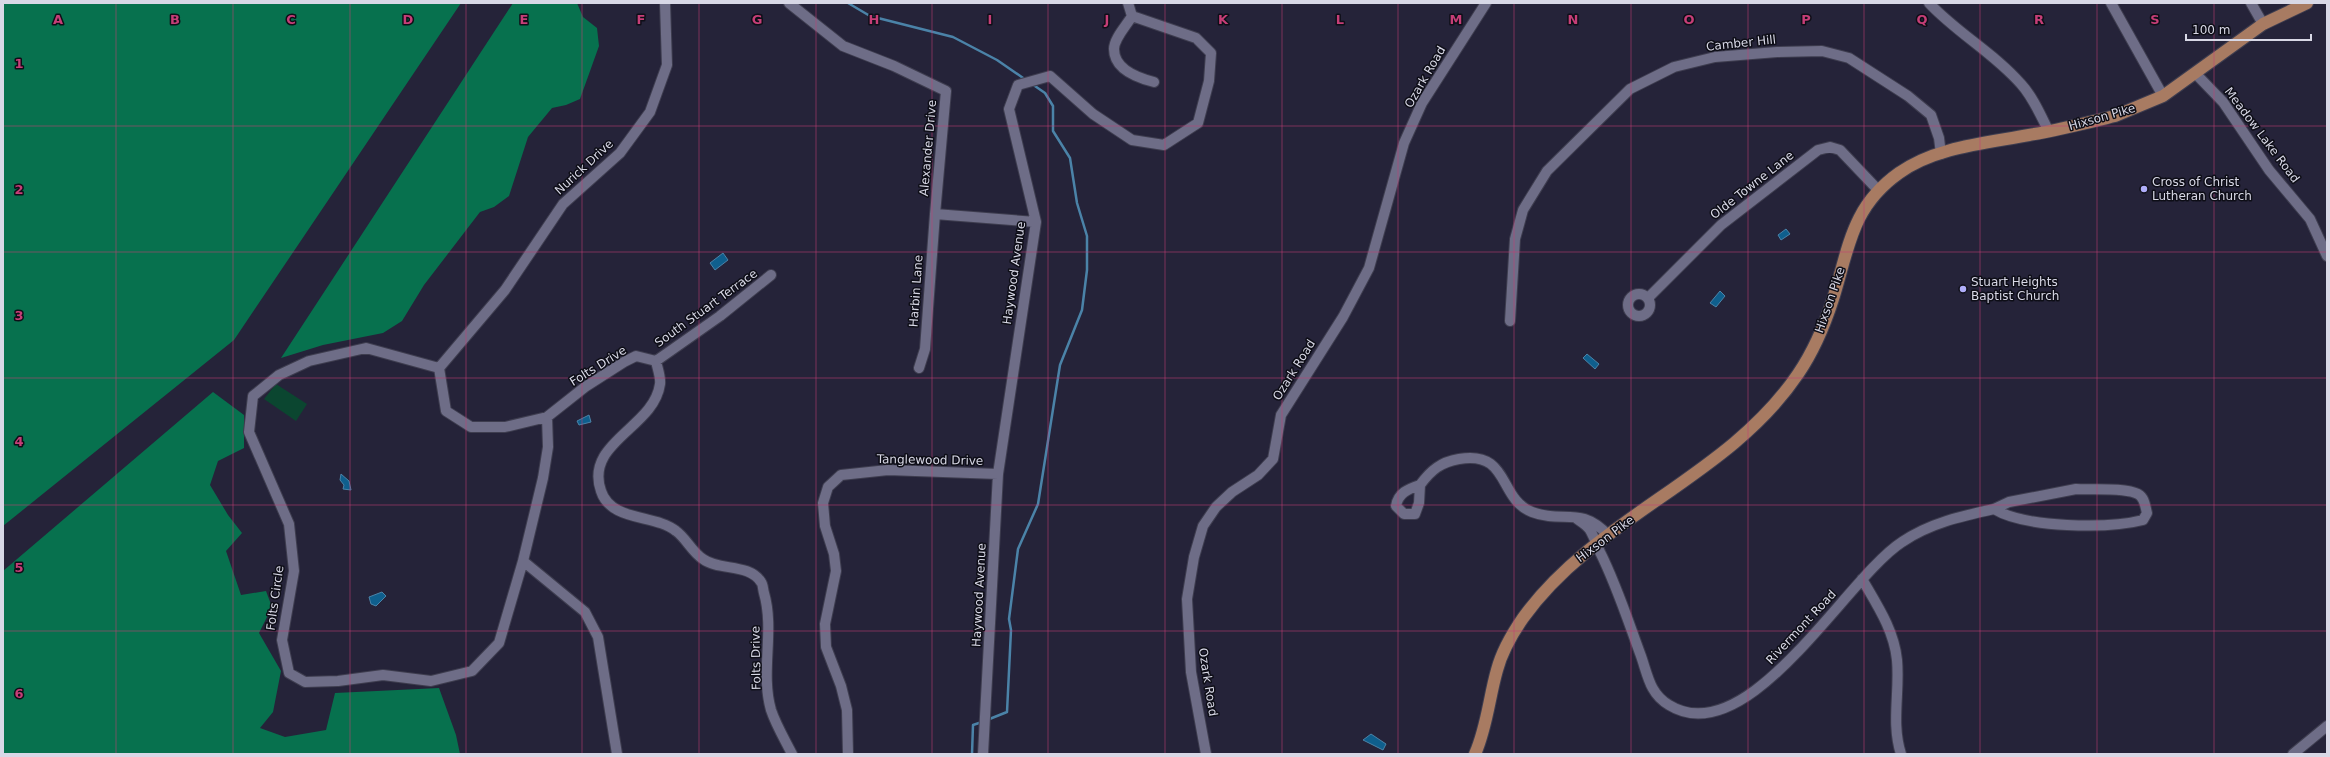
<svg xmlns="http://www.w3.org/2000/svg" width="2330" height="757" font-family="'DejaVu Sans',sans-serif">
  <rect width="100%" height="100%" fill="#252339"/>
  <path fill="#0b4630" d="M276 384 307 404 296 421 264 399Z"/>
  <path fill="#07714e" d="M3 3H461L234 340 3 526Z
    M513 3H577L583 17 597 28 599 46 580 99 566 105 552 108 528 137 509 196 494 207 480 212 424 285 402 321 383 333 323 345 281 358Z
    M213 392 244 415V448L218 461 210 485 228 515 242 533 226 551 241 595 266 591 272 607 259 633 281 671 273 712 260 728 285 737 326 730 335 693 439 688 456 735 460 754H3V571Z"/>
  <path fill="#0f5f8d" stroke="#4b83a8" d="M1786 229 1790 234 1781 240 1778 235Z
    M723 253 728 260 715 270 710 263Z
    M1720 291 1725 296 1716 307 1710 303Z
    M1587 354 1599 364 1595 369 1583 358Z
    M589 415 591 422 579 425 577 421Z
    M341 474 349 481 351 490 343 489 344 485 340 480Z
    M382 592 386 596 376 606 371 604 369 597Z
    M1371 734 1386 744 1383 750 1363 740Z"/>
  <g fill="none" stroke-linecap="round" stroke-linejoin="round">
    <path stroke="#4b83a8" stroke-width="2.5" d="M848 3 870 16 953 37 997 60 1026 80
      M987 720 1007 712 1011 630 1009 619 1018 549 1038 504 1060 365 1082 310 1087 270V236L1077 203 1070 158 1053 131V106L1045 93 1032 84
      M972 754 973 725 982 722"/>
    <g stroke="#3e3d4f" stroke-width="12">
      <path id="street" d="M789 3 843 46 894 66 946 91 935 214 925 349 919 368
        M1929 3C1957 33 1994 53 2021 84 2033 97 2041 116 2049 132
        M2111 3 2163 96
        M2251 3 2263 24
        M1132 16C1127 25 1114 38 1114 49 1114 70 1138 78 1154 82
        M2195 73 2223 102 2269 170 2310 219 2327 256
        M935 214 1036 222
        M1628 305a11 11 0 1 1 22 0a11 11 0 1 1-22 0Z
        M1648 298 1721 225 1818 150 1830 147 1840 150 1879 191
        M1510 321 1515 239 1523 210 1547 171 1630 89 1674 67 1715 57 1777 52 1822 51 1849 58 1908 96 1931 115 1939 138 1941 154
        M656 361C657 367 661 377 660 384 654 428 584 442 601 491 611 522 655 514 676 531 686 538 692 552 703 559 719 571 749 563 761 582 763 584 763 590 764 593 775 631 760 672 771 710 776 725 785 740 792 754
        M656 361 720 316 771 275
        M439 368 366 348 309 361 279 375 253 396 249 432 289 524 294 571 282 640 289 673 305 682 338 681 383 675 431 681 472 671 499 643 523 561 543 478 548 447 547 417
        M439 368 505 290 563 204 620 153 650 112 667 65 665 3
        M439 368 446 411 471 427H505L547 417 585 387 624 362 636 356 656 361
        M1420 485C1408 489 1398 493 1396 506L1404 514H1415L1419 503 1420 485C1431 470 1441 462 1459 459 1510 450 1498 499 1532 512 1563 524 1580 505 1608 535
        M2076 489C2091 490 2125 487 2138 494 2145 498 2145 506 2147 513L2143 520C2108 529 2025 528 1994 509L2009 502Z
        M1576 518C1581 522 1587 525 1590 530 1594 537 1597 545 1600 552 1617 586 1628 621 1641 656 1648 676 1650 694 1669 705 1748 754 1846 578 1902 542 1930 523 1962 516 1994 509
        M523 561 585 612 598 637 617 754
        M1862 579C1877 605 1894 630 1897 660 1900 692 1891 723 1901 754
        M848 754 847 710 841 686 826 647 825 624 836 571 834 554 825 526 823 503 828 487 841 475 888 470 998 474
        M983 754 998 474 1036 222 1009 109 1018 85 1050 76 1093 114 1132 140 1164 145 1198 123 1209 81 1211 53 1196 38 1132 16 1128 3
        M1206 754 1191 672 1187 599 1194 557 1203 526 1216 507 1232 492 1258 475 1273 459 1281 415 1343 317 1369 268 1404 143 1422 103 1486 3
        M2293 754 2327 726"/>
    </g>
    <g stroke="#3e3d4f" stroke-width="14">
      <path id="primary" d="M1475 754C1487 727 1489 698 1497 670 1502 651 1512 634 1523 618 1596 516 1728 478 1798 374 1813 352 1825 324 1833 299 1849 248 1851 207 1899 173 1935 147 1987 143 2029 135 2058 130 2086 123 2115 116L2163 96 2263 24 2307 3"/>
    </g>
    <use href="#street" stroke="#6e6d87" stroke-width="10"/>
    <use href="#primary" stroke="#a87b62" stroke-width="12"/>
  </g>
  <path fill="none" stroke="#c63e77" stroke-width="1" stroke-opacity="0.55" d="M116 3V754M233 3V754M350 3V754M466 3V754M582 3V754M699 3V754M816 3V754M932 3V754M1048 3V754M1165 3V754M1282 3V754M1398 3V754M1514 3V754M1631 3V754M1748 3V754M1864 3V754M1980 3V754M2097 3V754M2214 3V754M3 126H2327M3 252H2327M3 378H2327M3 505H2327M3 631H2327"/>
  <g fill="#b0aefa" stroke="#0e0e17" stroke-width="1.5">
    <circle cx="2144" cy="189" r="4"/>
    <circle cx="1963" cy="289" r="4"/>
  </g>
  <g text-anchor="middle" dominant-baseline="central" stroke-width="3" stroke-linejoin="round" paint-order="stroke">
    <g font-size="12" fill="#d8d8e6" stroke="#0e0e17">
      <text transform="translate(1741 43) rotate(-6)">Camber Hill</text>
      <text transform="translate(1425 77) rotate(-60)">Ozark Road</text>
      <text transform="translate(2102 117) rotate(-16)">Hixson Pike</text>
      <text transform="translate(2262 135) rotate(53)">Meadow Lake Road</text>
      <text transform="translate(928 148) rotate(-85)">Alexander Drive</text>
      <text transform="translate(584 167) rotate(-43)">Nurick Drive</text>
      <text transform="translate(1752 185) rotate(-38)">Olde Towne Lane</text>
      <text transform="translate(1014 273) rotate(-82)">Haywood Avenue</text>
      <text transform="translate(916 291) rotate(-86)">Harbin Lane</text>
      <text transform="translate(1830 300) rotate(-71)">Hixson Pike</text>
      <text transform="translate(706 308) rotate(-36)">South Stuart Terrace</text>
      <text transform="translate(598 366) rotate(-32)">Folts Drive</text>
      <text transform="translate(1294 370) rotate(-58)">Ozark Road</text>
      <text transform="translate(930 460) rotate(1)">Tanglewood Drive</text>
      <text transform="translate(1605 539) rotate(-37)">Hixson Pike</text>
      <text transform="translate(979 595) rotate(-87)">Haywood Avenue</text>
      <text transform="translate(275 598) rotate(-82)">Folts Circle</text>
      <text transform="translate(1801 627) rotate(-47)">Rivermont Road</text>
      <text transform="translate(756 658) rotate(-91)">Folts Drive</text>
      <text transform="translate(1208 682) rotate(81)">Ozark Road</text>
    </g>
    <g font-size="12" fill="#d8d8e6" stroke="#0e0e17" text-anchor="start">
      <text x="2152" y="182">Cross of Christ<tspan x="2152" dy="14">Lutheran Church</tspan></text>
      <text x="1971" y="282">Stuart Heights<tspan x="1971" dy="14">Baptist Church</tspan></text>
    </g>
  </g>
  <g font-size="13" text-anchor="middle" font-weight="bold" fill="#c63e77" stroke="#0e0e17" stroke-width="3" stroke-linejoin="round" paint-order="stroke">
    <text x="58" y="24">A</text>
    <text x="175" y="24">B</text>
    <text x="291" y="24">C</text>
    <text x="408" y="24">D</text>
    <text x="524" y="24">E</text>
    <text x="641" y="24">F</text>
    <text x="757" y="24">G</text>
    <text x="874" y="24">H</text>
    <text x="990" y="24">I</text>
    <text x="1107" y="24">J</text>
    <text x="1223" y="24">K</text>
    <text x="1340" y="24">L</text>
    <text x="1456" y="24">M</text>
    <text x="1573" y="24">N</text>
    <text x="1689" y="24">O</text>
    <text x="1806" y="24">P</text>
    <text x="1922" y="24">Q</text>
    <text x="2039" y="24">R</text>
    <text x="2155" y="24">S</text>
    <text x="19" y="68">1</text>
    <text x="19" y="194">2</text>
    <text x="19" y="320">3</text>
    <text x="19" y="446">4</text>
    <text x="19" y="572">5</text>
    <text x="19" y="698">6</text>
  </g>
  <rect width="2330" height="757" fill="none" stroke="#d8d8e6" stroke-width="8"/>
  <path d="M2186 34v6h125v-6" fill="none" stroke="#d8d8e6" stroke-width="2"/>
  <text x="2192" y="34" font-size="12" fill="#d8d8e6" stroke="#0e0e17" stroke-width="3" paint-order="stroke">100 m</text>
</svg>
